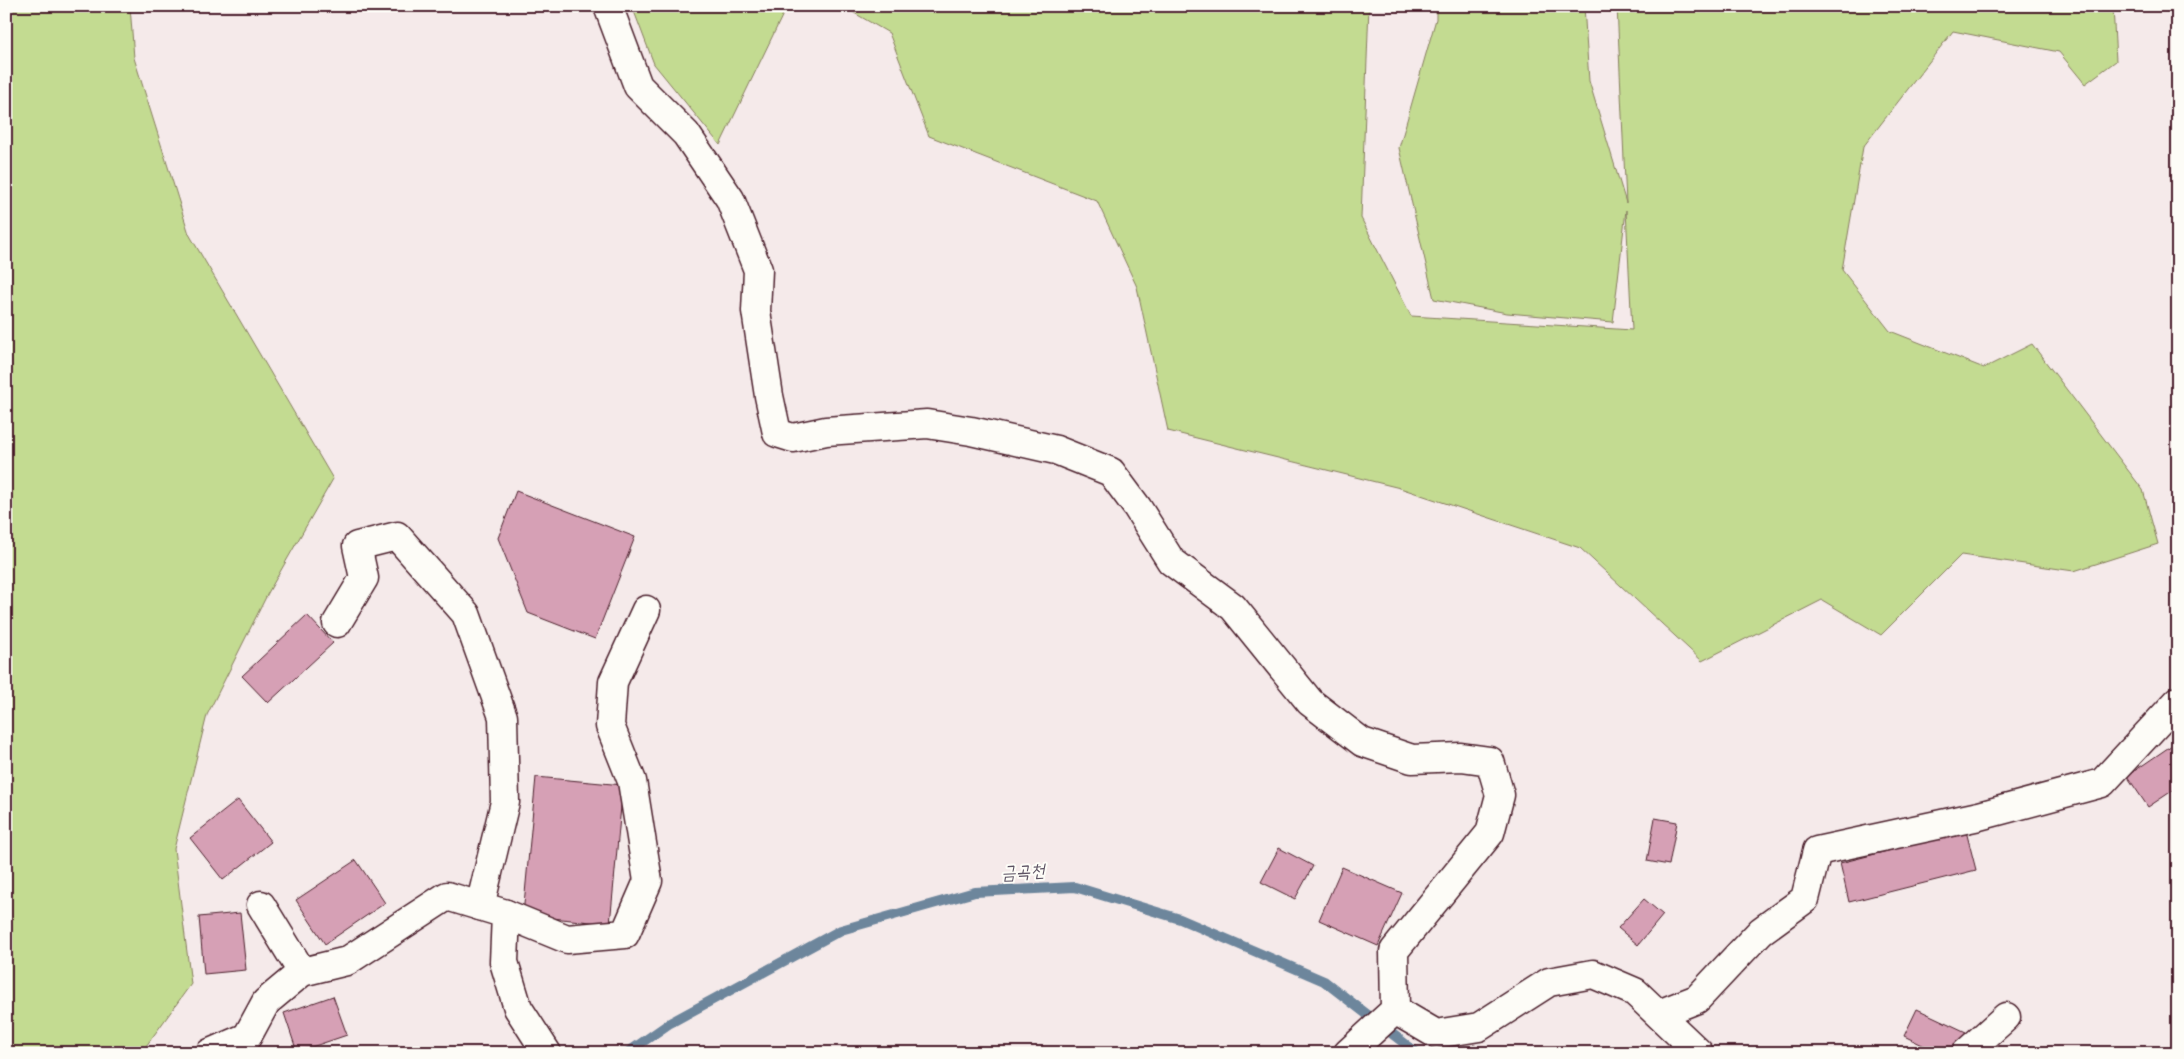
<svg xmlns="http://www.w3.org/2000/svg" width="2184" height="1059" viewBox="0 0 2184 1059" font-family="'Gochi Hand','Poor Story',sans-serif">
<rect width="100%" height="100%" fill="#f5eaea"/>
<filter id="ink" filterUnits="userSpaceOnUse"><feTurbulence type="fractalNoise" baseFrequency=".02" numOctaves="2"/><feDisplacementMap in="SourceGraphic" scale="10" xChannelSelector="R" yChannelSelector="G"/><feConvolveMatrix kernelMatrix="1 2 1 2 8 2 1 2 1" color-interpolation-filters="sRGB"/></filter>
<g filter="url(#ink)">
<!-- green -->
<g fill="#c3db91" stroke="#867d5e">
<path d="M6,6H130L134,58L189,234L333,479L268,593L207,715L174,849L191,984L141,1053L6,1052Z"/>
<path d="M632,6H787L720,145L654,64Z"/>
<path d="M842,6H1369L1361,218L1411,316L1632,330L1626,210L1613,322L1507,313L1434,299L1399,148L1436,19V6H1584L1589,81L1626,203L1617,6H2113L2116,61L2085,84L2059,52L1953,31L1863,147L1842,270L1890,331L1984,368L2032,344L2143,490L2158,544L2074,571L1961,555L1881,635L1822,600L1702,661L1580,548L1400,488L1168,431L1137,287L1097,201L929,136L889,33Z"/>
</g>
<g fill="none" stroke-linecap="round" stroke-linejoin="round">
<!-- stream -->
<path stroke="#6d869c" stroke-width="10" d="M627,1053L670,1023L841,930L975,892L1075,887L1180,919L1324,981L1417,1053"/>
</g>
<!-- building -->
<g fill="#d6a0b5" stroke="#4a1f2b">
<path d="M516,491L635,537L595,639L528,613L498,538Z"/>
<path d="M307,615L333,643L268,703L242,676Z"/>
<path d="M2178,741V787L2148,807L2127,776Z"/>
<path d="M536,777L623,785L610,924L523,915Z"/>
<path d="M238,800L271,842L223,880L190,838Z"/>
<path d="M1655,818L1677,822L1669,865L1647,861Z"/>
<path d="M1966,831L1976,870L1849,902L1840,863Z"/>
<path d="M1279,848L1313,866L1295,899L1261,882Z"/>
<path d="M356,860L385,903L325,944L296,900Z"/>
<path d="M1342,867L1402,893L1378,946L1319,920Z"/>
<path d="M1644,899L1663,915L1638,945L1618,928Z"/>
<path d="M240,913L246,970L204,974L199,917Z"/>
<path d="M333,996L347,1035L297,1052L284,1013Z"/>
<path d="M1917,1009L1966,1032L1956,1053H1939L1904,1036Z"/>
</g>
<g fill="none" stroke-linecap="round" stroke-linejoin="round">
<!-- minor casing -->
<g stroke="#4a1f2b" stroke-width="31">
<g id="minor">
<path d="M608,6L638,86L686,134L730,199L758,270L756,311L769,396L777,433L793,438L826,431L927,424L971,431L1056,450L1111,472L1137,507L1171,561L1233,607L1310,702L1362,742L1412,759L1461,757L1490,761L1500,795L1490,833L1394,951L1395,1010L1348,1053"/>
<path d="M337,623L364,578L357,546L397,536L466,614L503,717L505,802L480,906"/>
<path d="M261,905L302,972"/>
<path d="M506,914L567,939L625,934L648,881L632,781L610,726L613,682L646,610"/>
<path d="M1395,1010L1436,1034L1479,1027L1549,982L1593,974L1635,992L1699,1053"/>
<path d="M1659,1014L1697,999L1761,931L1805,899L1817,851L1979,816L2102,783L2178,701"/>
<path d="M210,1053L247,1037L266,1002L302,972L347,961L447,896L506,914L504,962L518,1008L547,1053"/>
<path d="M1966,1053L2006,1017"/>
</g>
</g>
<!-- minor -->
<use href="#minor" stroke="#fdfcf7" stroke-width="28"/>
</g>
</g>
<g text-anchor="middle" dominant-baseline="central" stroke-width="4" stroke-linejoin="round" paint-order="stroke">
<!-- water labels -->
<g font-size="18" font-style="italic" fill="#5c5263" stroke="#fdfcf7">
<text transform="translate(1023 874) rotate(-3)">금곡천</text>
</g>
</g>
<!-- margin -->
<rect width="2184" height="1059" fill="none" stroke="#fdfcf7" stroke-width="25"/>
<rect x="12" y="12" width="2159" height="1034" fill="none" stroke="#4a1f2b" stroke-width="2" filter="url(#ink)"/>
</svg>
